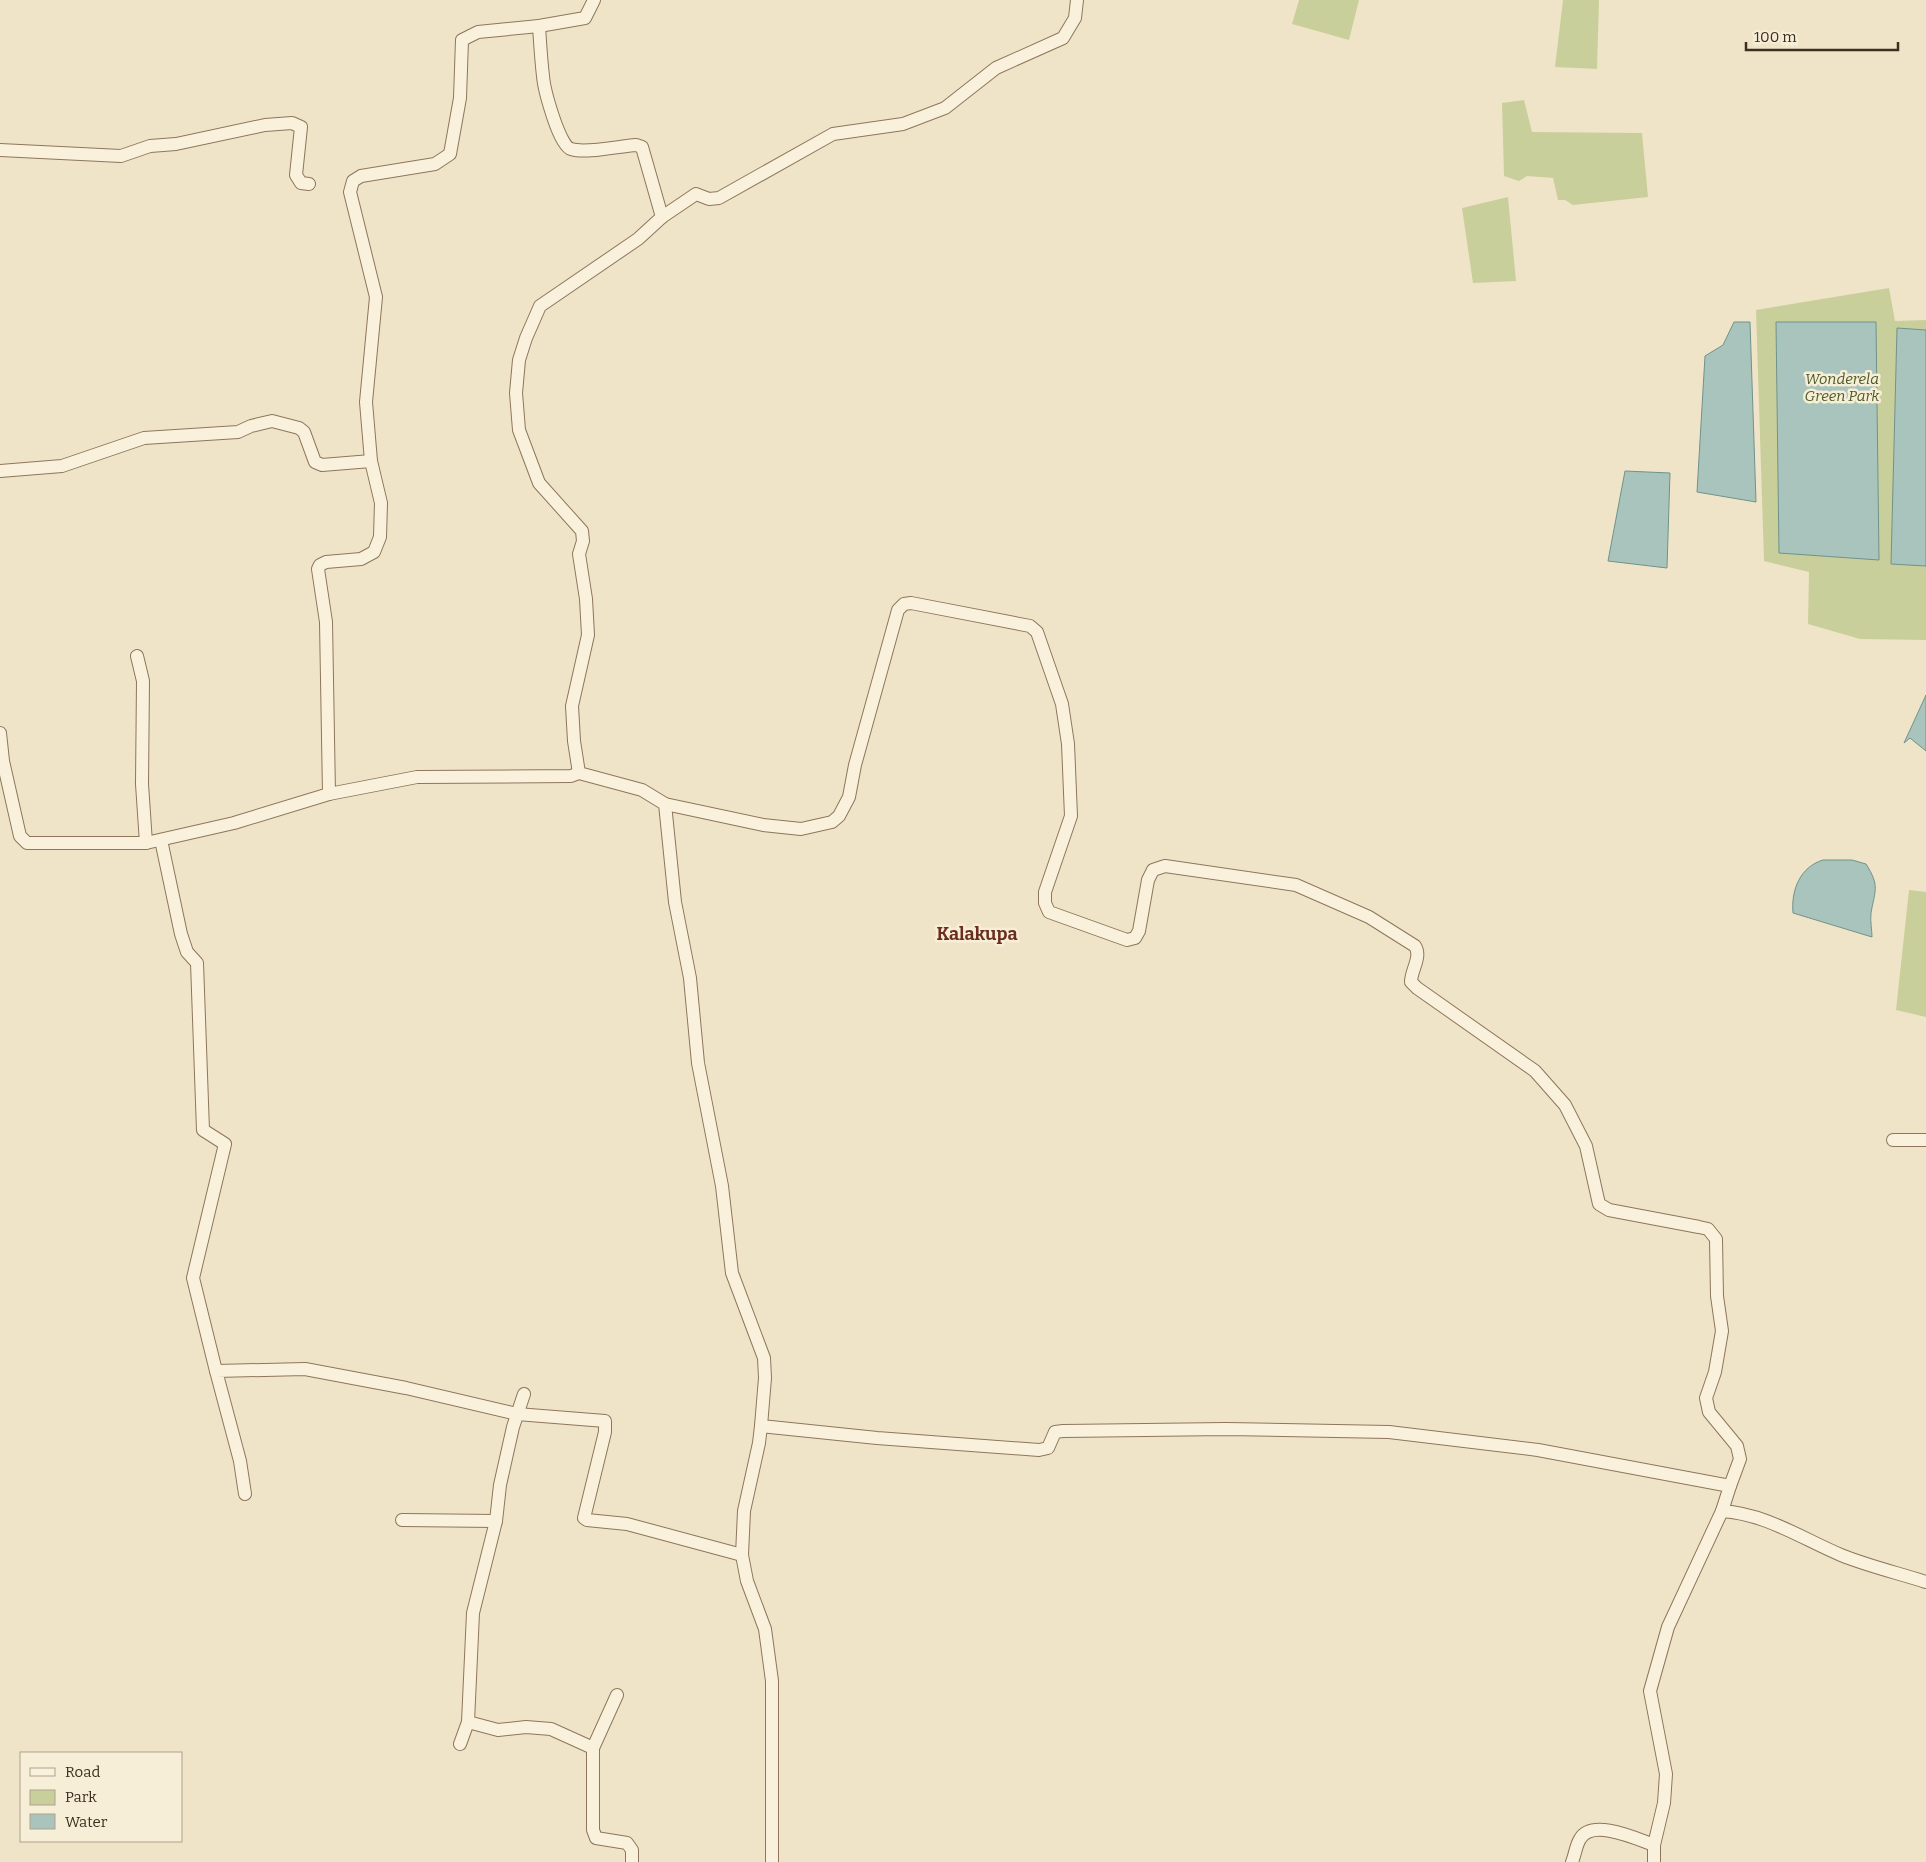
<svg xmlns="http://www.w3.org/2000/svg" width="1926" height="1862" viewBox="0 0 1926 1862" font-family="Bitter,serif">
<rect width="100%" height="100%" fill="#f0e4c8"/>
<!-- green -->
<g fill="#c9cf9b">
<path d="M1299,0H1359L1349,40L1292,24Z"/>
<path d="M1563,0H1599L1597,69L1555,67Z"/>
<path d="M1524,100L1532,132L1642,133L1648,197L1573,205L1565,200H1558L1553,178L1527,176L1519,181L1504,176L1502,103Z"/>
<path d="M1508,197L1516,281L1473,283L1462,208Z"/>
<path d="M1889,288L1895,321L1926,320V640L1860,639L1808,624L1809,572L1764,561L1756,310Z"/>
<path d="M1909,890L1926,892V1017L1896,1010Z"/>
</g>
<!-- water -->
<g fill="#a9c4bc" stroke="#6f938a">
<path d="M1734,322H1750L1756,502L1697,492L1705,356L1723,345Z"/>
<path d="M1776,322H1876L1879,560L1779,553Z"/>
<path d="M1897,328L1926,330V566L1891,564Z"/>
<path d="M1625,471L1670,473L1667,568L1608,561Z"/>
<path d="M1926,695V751L1910,738L1904,743Z"/>
<path d="M1823,860H1852L1866,864C1880,886 1875,890 1871,913C1870,921 1872,930 1872,937L1793,913C1791,890 1800,867 1823,860Z"/>
</g>
<g fill="none" stroke-linecap="round" stroke-linejoin="round">
<!-- street casing -->
<g stroke="#8d765c" stroke-width="14">
<g id="street">
<path d="M1077,0L1075,18L1063,38L996,68L945,108L903,124L833,134L719,198L709,199L696,194L662,217L638,239L540,306L526,338L519,360L516,393L519,430L539,483L582,531L583,541L579,554L586,599L588,635L572,706L574,741L579,773L642,790L665,804L675,902L690,978L698,1063L722,1186L732,1273L764,1358L765,1378L761,1426L877,1438L1039,1450L1048,1448L1055,1432L1063,1431L1226,1429L1389,1432L1538,1450L1730,1486L1722,1511C1766,1514 1801,1538 1841,1555C1868,1566 1898,1573 1926,1582"/>
<path d="M539,26C540,42 541,59 543,76C544,89 559,146 571,149C586,154 619,146 636,145L642,147L662,217"/>
<path d="M0,150L121,156L150,146L176,144L265,125L292,123L301,127L296,175L301,183L309,184"/>
<path d="M0,471L62,466L144,438L238,432L251,426L272,421L299,428L304,432L315,462L322,465L371,461"/>
<path d="M137,656L143,681L142,784L146,843"/>
<path d="M0,733L3,761L20,836L27,843H146L234,823L329,794"/>
<path d="M579,773L571,776L417,777L329,794L326,622L318,569L320,565L326,562L361,559L374,552L380,537L381,503L371,461L366,402L376,297L350,192L353,181L361,176L435,164L450,154L460,98L462,40L478,32L539,26L585,18L594,0"/>
<path d="M665,804L763,825L801,829L832,822L839,816L849,797L855,765L898,610L904,604L911,603L1030,626L1037,632L1062,704L1068,744L1071,816L1045,892V903L1049,912L1127,940L1135,938L1139,931L1148,880L1153,870L1165,866L1296,885L1369,917L1415,946C1422,957 1411,970 1411,982L1417,988L1535,1071L1565,1105L1586,1146L1599,1204L1609,1210L1699,1227L1708,1229L1716,1239L1717,1296L1722,1331L1715,1372L1706,1398L1709,1412L1737,1446L1740,1459L1730,1486"/>
<path d="M161,840L181,934L187,952L197,963L203,1130L225,1144L193,1278L216,1371"/>
<path d="M1893,1140H1926"/>
<path d="M761,1426L759,1443L744,1511L742,1555L747,1581L765,1629L772,1681V1862"/>
<path d="M245,1494L240,1461L216,1371L305,1369L406,1388L517,1414L605,1421V1432L584,1518L587,1520L627,1524L742,1555"/>
<path d="M402,1520L496,1521"/>
<path d="M617,1695L593,1748V1830L596,1838L627,1843L632,1850V1862"/>
<path d="M468,1722L473,1613L496,1521L500,1485L513,1427L524,1394"/>
<path d="M460,1744L468,1722L498,1730L526,1727L551,1729L593,1748"/>
<path d="M1572,1862C1575,1855 1576,1845 1580,1839C1592,1818 1637,1839 1654,1845"/>
<path d="M1654,1862V1845L1664,1803L1666,1774L1650,1691L1668,1627L1722,1511"/>
</g>
</g>
<!-- street -->
<use href="#street" stroke="#faf1dc" stroke-width="12"/>
</g>
<g text-anchor="middle" dominant-baseline="central" stroke-width="5" stroke-linejoin="round" paint-order="stroke">
<!-- park labels -->
<g font-size="15" font-style="italic" fill="#4d5a26" stroke="#f7eed8">
<text x="1842" y="379">Wonderela<tspan x="1842" dy="17">Green Park</tspan></text>
</g>
<!-- quarter labels -->
<g font-size="18" font-weight="bold" fill="#6b2e1e" stroke="#f7eed8">
<text x="977" y="934">Kalakupa</text>
</g>
</g>
<!-- legend -->
<rect x="20" y="1752" width="162" height="90" fill="#f7eed8" stroke="#ada18e"/>
<rect x="30" y="1768" width="25" height="8" fill="#faf1dc" stroke="#ada18e"/>
<text x="65" y="1777" font-size="15" fill="#3d2e20">Road</text>
<rect x="30" y="1790" width="25" height="15" fill="#c9cf9b" stroke="#ada18e"/>
<text x="65" y="1802" font-size="15" fill="#3d2e20">Park</text>
<rect x="30" y="1814" width="25" height="15" fill="#a9c4bc" stroke="#ada18e"/>
<text x="65" y="1827" font-size="15" fill="#3d2e20">Water</text>
<!-- scale -->
<path d="M1746 42v8h152v-8" fill="none" stroke="#3d2e20" stroke-width="2.5"/>
<text x="1754" y="42" font-size="15" fill="#3d2e20" stroke="#f7eed8" stroke-width="4" paint-order="stroke">100 m</text>
</svg>
